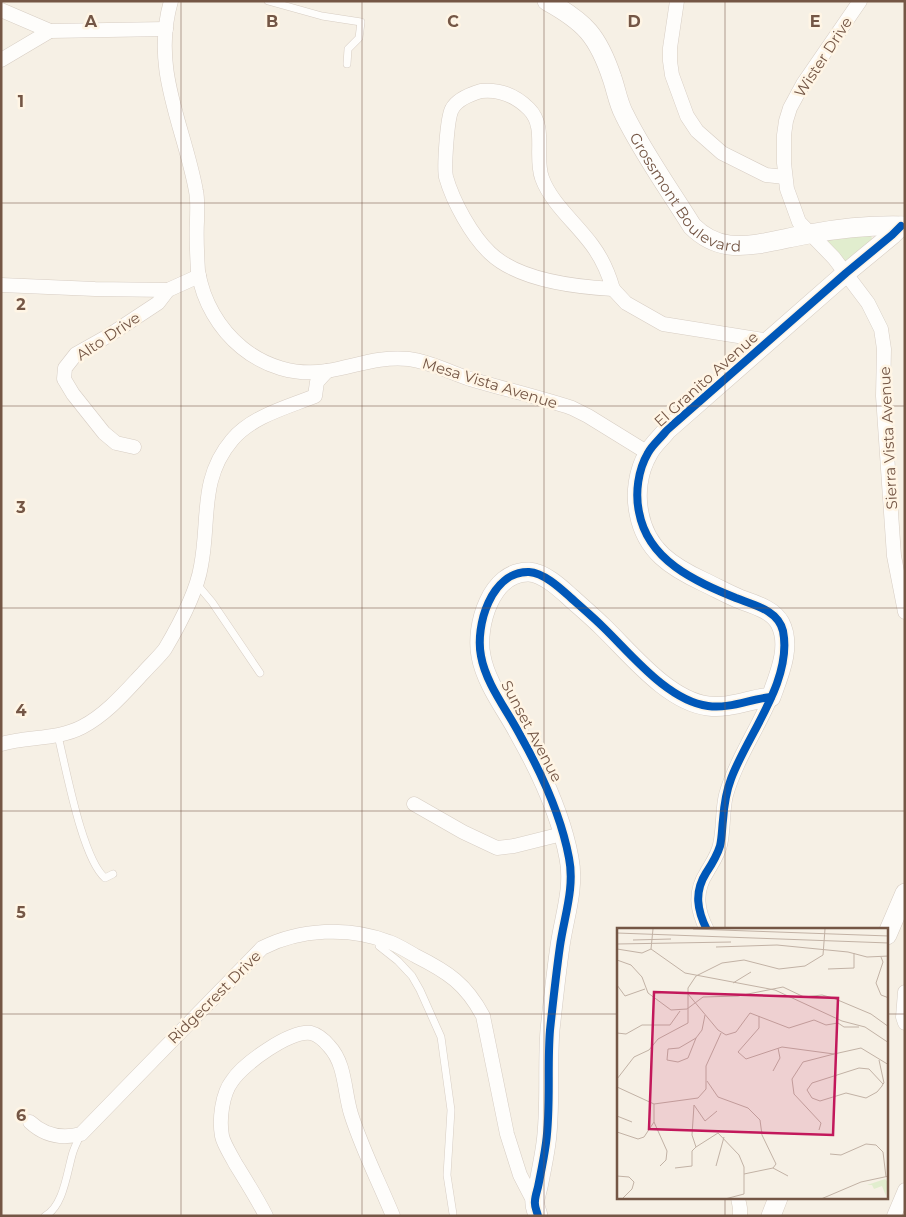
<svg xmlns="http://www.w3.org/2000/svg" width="906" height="1217" viewBox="0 0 906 1217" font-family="Montserrat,sans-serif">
<rect width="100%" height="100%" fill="#f6f0e5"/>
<!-- green -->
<path fill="#e1edce" d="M871,235L872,239L842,266L820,241Z"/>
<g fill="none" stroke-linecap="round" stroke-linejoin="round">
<!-- lane casing -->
<g stroke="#d7cdc3" stroke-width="8">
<g id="lane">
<path d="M268,1L322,16L361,22L359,38L348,49L347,64"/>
<path d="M196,583L212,602L260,673"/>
<path d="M58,736C66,768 82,858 105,878L113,874"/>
<path d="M379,939V946L398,961L412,976L420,990L441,1037L451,1110L447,1175L453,1214"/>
<path d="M45,1216C64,1206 67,1171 73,1152C75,1146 78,1140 81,1134"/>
</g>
</g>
<!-- street casing -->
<g stroke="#d7cdc3" stroke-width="15">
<g id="street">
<path d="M171,1C151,70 184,125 196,191C198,200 197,211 197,221C196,238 197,254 198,271C208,332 262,381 327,371C357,366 378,356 409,359C431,362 449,372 470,379C504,389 538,397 572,408L588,416L648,453"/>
<path d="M677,1L670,48V61L672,75L687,116L697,131L722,153L766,175L785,177"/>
<path d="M860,1L803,84L790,108L786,121L784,135V163L787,189L799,222L834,258L868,303L881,329L884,349L883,396L894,556L905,612"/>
<path d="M1,10L50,31L166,29"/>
<path d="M1,60L50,31"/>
<path d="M481,91C500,89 515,95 529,109C547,127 534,156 542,178C551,203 576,223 592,245C601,257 609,275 613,289C576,287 518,280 490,253C472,236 453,202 446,177C444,168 447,118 452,109C457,99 471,94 481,91Z"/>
<path d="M1,285L95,289L168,290"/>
<path d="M613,289L626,303L663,324L769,341"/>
<path d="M134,447L116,443L104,433L73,394L64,379L65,368L76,354L108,336L158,303L168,290L199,276"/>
<path d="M1,744C28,736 57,740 82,727C107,714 126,691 144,672C151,664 159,657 165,649C178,627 197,591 201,566C210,520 199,479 232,440C252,416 288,407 315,396L317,382L327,371"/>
<path d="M414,804L463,832L497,848L514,846L562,834"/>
<path d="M707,930C697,910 694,892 707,872C712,863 718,855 720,845C724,828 722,811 726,795C736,760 757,730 771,697"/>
<path d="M905,992L903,1017L905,1023"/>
<path d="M30,1122C45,1136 62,1139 81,1134L262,948C299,929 349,926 389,942C398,945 407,951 416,956C448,972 466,984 483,1016L507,1134L520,1175L534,1202"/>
<path d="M738,1198L740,1208V1216"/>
<path d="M266,1216C257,1198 246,1181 235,1163C231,1155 224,1145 222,1136C219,1120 222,1094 232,1081C243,1064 290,1030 311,1033C319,1035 324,1040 329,1046C346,1064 344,1092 351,1114C362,1149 379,1182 393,1216"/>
<path d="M894,1216L905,1190"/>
</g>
</g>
<!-- secondary casing -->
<g stroke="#d6ccc2" stroke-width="20">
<g id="secondary">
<path id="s1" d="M547,1C585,22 598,36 612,78C616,89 618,103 624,114C643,153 669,189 692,226C702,236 714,243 729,245C754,248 784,238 809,234C841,228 872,225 905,226"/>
<path d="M887,935L905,893"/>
<path d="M538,1216C537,1211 534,1206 535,1201C535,1197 537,1191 538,1187C541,1172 544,1158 546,1143C551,1106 547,1067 550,1030C553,1002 556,974 560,946C564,917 575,888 569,858C561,815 542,774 520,735C507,710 486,684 481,656C475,626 491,571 529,572C544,573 560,588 570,597C581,607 593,617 603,627C631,654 668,701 708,706C730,709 750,699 771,697C779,675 792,646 780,623C773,610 756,605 742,600C729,595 717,588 704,582C672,567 646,551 639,513C635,494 638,471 648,454C652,445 661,438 667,430L846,273L892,235L901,226"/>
<path d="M771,1216L778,1198"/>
</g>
</g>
<!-- lane -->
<use href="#lane" stroke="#fefdfb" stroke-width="7"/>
<!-- street -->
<use href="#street" stroke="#fefdfb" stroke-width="14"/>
<!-- secondary -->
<use href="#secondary" stroke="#fefdfb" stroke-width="19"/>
<!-- cycleway casing -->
<g stroke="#fff5e5" stroke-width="11">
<g id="cycleway">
<path d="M707,930C697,910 694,892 706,873C712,864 717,856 720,846C722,838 722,828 723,820C724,806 726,792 731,779C747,735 793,681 783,631C778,610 754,605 736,598C695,581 648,561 639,512C635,493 638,470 648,453C652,445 661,438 667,430L846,273L892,235L901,226"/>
<path d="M538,1216C537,1211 534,1206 535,1201C535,1197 537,1191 538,1187C541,1172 544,1158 546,1143C551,1106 547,1067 550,1030C553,1002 556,974 560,946C564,917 575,888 569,858C561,815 542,774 520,735C507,710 486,684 481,656C475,626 491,571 529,572C544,573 560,588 570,597C581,607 593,617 603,627C631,654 668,701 708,706C730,709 750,699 771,697"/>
</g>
</g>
<!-- cycleway -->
<use href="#cycleway" stroke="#0057b8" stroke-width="8"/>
</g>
<!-- grid -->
<path fill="none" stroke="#745645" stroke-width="1" stroke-opacity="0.55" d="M181,1V1216M362,1V1216M544,1V1216M725,1V930M1,203H905M1,406H905M1,608H905M1,811H905M1,1014H618M887,1014H905M725,1198V1216"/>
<g text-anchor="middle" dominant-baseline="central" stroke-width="5" stroke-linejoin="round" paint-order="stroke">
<!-- street labels -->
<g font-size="15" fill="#745645" stroke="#fff5e5">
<text transform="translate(823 57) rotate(-57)">Wister Drive</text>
<text stroke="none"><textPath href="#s1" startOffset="246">Grossmont Boulevard</textPath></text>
<text transform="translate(108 336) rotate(-34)">Alto Drive</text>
<text transform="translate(706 379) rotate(-42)">El Granito Avenue</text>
<text transform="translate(490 383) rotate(17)">Mesa Vista Avenue</text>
<text transform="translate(888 438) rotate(-93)">Sierra Vista Avenue</text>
<text transform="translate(532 731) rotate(62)">Sunset Avenue</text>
<text transform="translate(214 997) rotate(-45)">Ridgecrest Drive</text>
</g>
</g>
<!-- overview -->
<g transform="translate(617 928)">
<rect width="271" height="271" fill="#f6f0e5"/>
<path d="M268,251L271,254L269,268L265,258L257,261L255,257H250Z" fill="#e1edce"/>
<path fill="none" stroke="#c2b2a5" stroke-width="1" d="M36,1L34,21L68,45L158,62L225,93L248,99L272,115M76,1L272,8M0,5L272,15M16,12L54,11M0,16L114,14M99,19L160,17L231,24L250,29L272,28M0,21L25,25L34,21M264,29L266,34L259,55L264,67L272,70M0,32L14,37L25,49L31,65L54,82L70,81L86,69L121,68L166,59L187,69L205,67L216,70L254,86L272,99M211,41L237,40V25M116,55L134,44M0,57L8,68L28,61M71,66L101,102L109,107L119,104L133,85L172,100L197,92L209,97L221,95L227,99H242M142,88V100L121,124L129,131L165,119L217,126L244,120L272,137M0,105L9,106L25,97H53L63,83M79,110L71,130L61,134L50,132L51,121L62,120ZM79,110L85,102L88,87M262,132L267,155L266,156L265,158L260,164L249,170L229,165L203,173L195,170L190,162L195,155L242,140L252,141L266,156M156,143L163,130L161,120M0,151L17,129L32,122L41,111L71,95V60L79,48L105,35L127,32L162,41L188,38L206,27L208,1M90,153L101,169L131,180L143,192L145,207L159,236L156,240L127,246M0,159L37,176L81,170L89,161V138L104,105M77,177L75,207L79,219M77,177L88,193L100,183M0,188L15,194M37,194L50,223L49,232L43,238M202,202L204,195L177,166L175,151L186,134L217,126M0,204L21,211L27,209L37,194V176M79,219L101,205L122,227L127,239V266L108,271M213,226L224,227L249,216L259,217L266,224L269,249M99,238L107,209M58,240L75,238V223L79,219M156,240L171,248M0,248L12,249L17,254L15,261L5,271M204,271L244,254L272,248"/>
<path fill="#c2185b" fill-opacity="0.15" stroke="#c2185b" stroke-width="2.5" d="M37,64L221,70L216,207L32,201Z"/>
<rect width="271" height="271" fill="none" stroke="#745645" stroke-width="2.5"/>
</g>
<g font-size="16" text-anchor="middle" font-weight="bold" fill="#745645" stroke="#fff5e5" stroke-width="5" stroke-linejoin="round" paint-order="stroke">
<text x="91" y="27">A</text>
<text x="272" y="27">B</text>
<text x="453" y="27">C</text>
<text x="634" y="27">D</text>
<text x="815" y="27">E</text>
<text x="21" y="107">1</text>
<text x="21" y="310">2</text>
<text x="21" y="513">3</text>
<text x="21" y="716">4</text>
<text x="21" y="918">5</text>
<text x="21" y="1121">6</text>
</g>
<!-- border -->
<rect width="906" height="1217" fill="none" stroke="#745645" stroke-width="5"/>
</svg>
